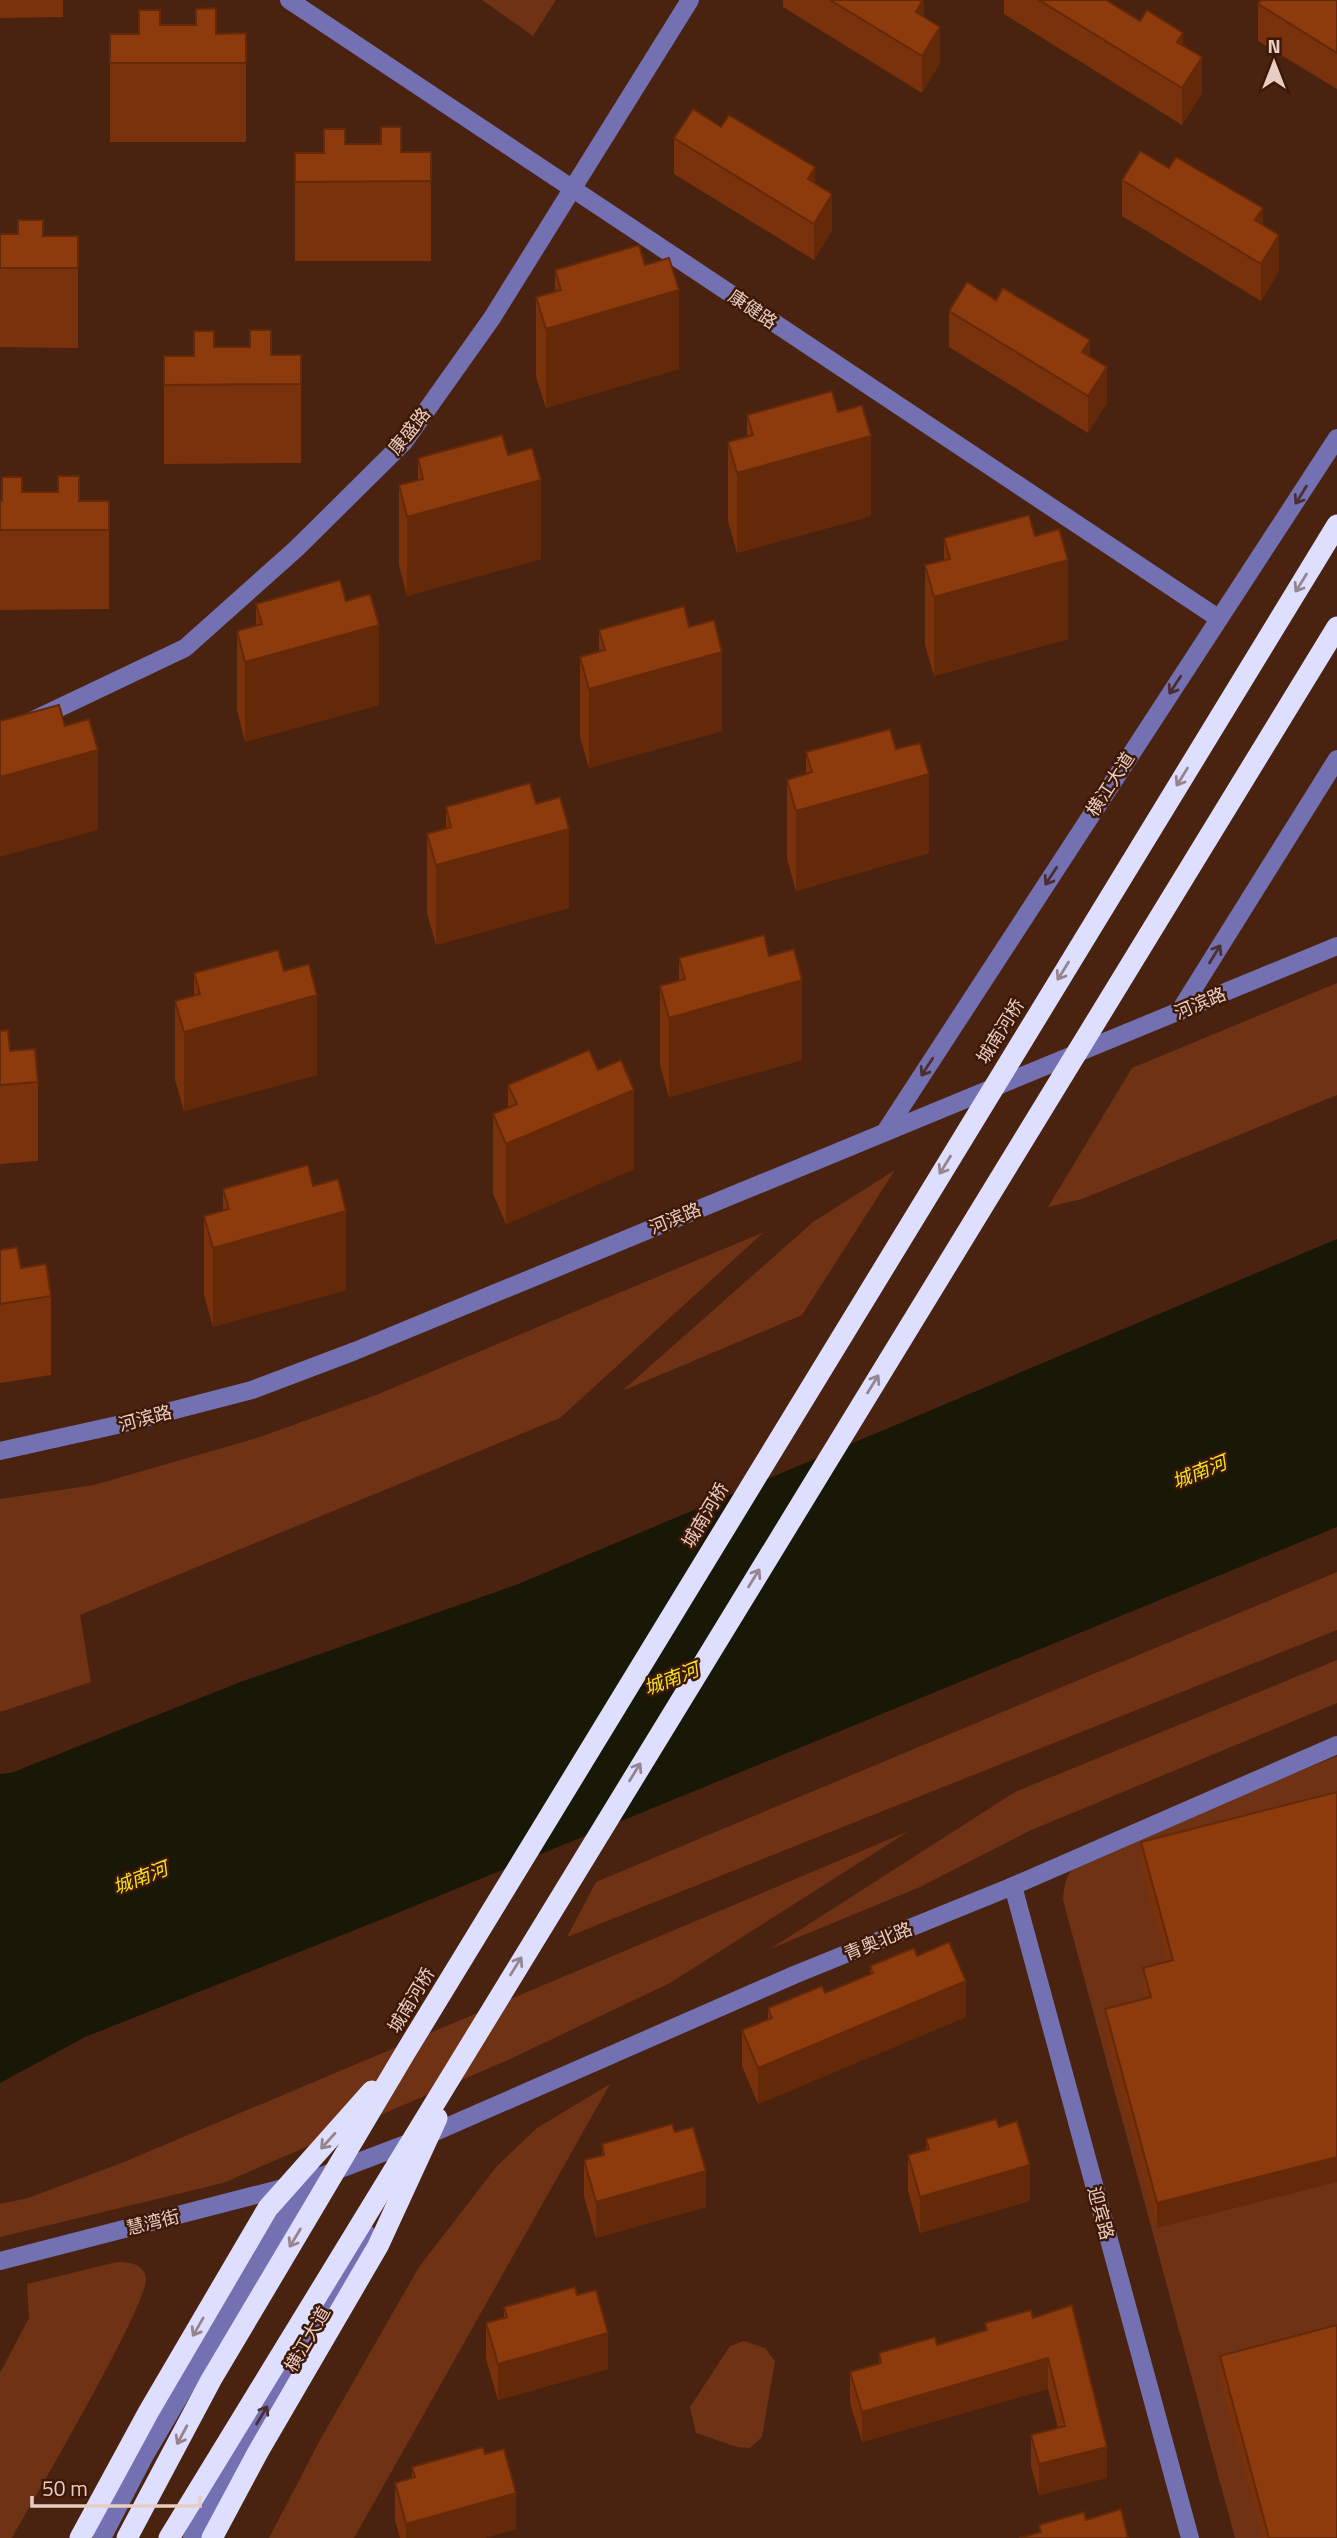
<svg xmlns="http://www.w3.org/2000/svg" width="1337" height="2538" viewBox="0 0 1337 2538" font-family="'Titillium Web','Noto Sans SC',sans-serif">
<rect width="100%" height="100%" fill="#492210"/>
<!-- green -->
<g fill="#6f3214">
<path d="M482,0H556L533,36Z"/>
<path d="M1337,983V1095L1082,1199L1048,1207L1132,1068Z"/>
<path d="M895,1170L802,1315L622,1391L813,1222Z"/>
<path d="M764,1232L560,1418L80,1615L91,1682L0,1712V1499L94,1485L260,1437L376,1395Z"/>
<path d="M1337,1572V1630L567,1937L596,1882Z"/>
<path d="M1337,1660V1703L1029,1831L920,1887L770,1949L1015,1792Z"/>
<path d="M1337,1756V2538H1235L1063,1900C1064,1881 1068,1871 1082,1859Z"/>
<path d="M909,1831L670,1983L508,2060L223,2183L0,2237V2204L28,2198L124,2162Z"/>
<path d="M610,2084L354,2538H269L320,2440L419,2267L497,2166L537,2128Z"/>
<path d="M117,2262C128,2262 144,2263 146,2278C149,2303 32,2502 12,2538H0V2373L29,2318L27,2284Z"/>
<path d="M744,2341L765,2348L775,2361L762,2437L750,2448L737,2447L696,2433L690,2407L730,2346Z"/>
</g>
<!-- water -->
<path fill="#191706" d="M1337,1239V1527L395,1914L85,2037L0,2083V1774L11,1773L243,1681L516,1585Z"/>
<g fill="none" stroke-linecap="round" stroke-linejoin="round">
<!-- minor -->
<g stroke="#7371b1" stroke-width="18">
<path d="M289,0L1218,618"/>
<path d="M0,731L21,726L185,648L297,548L404,442L492,318L690,0"/>
<path d="M1179,1012L1337,759"/>
<path d="M885,1132L1337,438"/>
<path d="M0,1451L117,1425L252,1390L355,1351L1337,946"/>
<path d="M1013,1886L1190,2538"/>
<path d="M0,2261L306,2182L419,2139L794,1975L1013,1886L1337,1745"/>
<path d="M102,2538L144,2457L306,2182"/>
<path d="M192,2538L366,2233"/>
</g>
<!-- highway-bridge -->
<g stroke="#dedfff" stroke-width="21">
<path d="M80,2538L149,2411L268,2208L372,2091"/>
<path d="M127,2538L211,2380L405,2053L1337,525"/>
<path d="M169,2538L1337,627"/>
<path d="M212,2538L258,2452L378,2246L437,2118"/>
</g>
</g>
<!-- wall -->
<g fill="#79320b">
<path d="M0,0H63V17L0,18Z"/>
<path d="M783,0H923L924,17L940,63L922,93L783,7Z"/>
<path d="M1004,0H1106L1183,45L1202,93L1182,125L1004,14Z"/>
<path d="M1337,0V89L1258,41V4Z"/>
<path d="M160,25L216,34L246,33V142H110V34H139Z"/>
<path d="M674,138L832,230L814,260L674,174Z"/>
<path d="M345,144L401,152H431V261H295V153H324Z"/>
<path d="M1122,180L1263,225L1279,271L1261,301L1122,216Z"/>
<path d="M0,234L43,236H78V348L0,347Z"/>
<path d="M645,265L679,369L546,408L536,377V297L555,292V270Z"/>
<path d="M949,311L1090,357L1107,403L1088,433L949,347Z"/>
<path d="M214,347L271,355H301V463L164,464V356H194Z"/>
<path d="M838,412L871,516L737,553L728,521V442L747,436V415Z"/>
<path d="M508,455L541,559L407,596L399,565V485L418,480V458Z"/>
<path d="M22,492L79,501H109V609L0,610V501Z"/>
<path d="M1035,536L1068,639L934,676L925,645V565L944,560V538Z"/>
<path d="M346,601L379,705L245,742L237,710V631L256,626V604Z"/>
<path d="M689,627L722,731L589,768L580,737V657L599,652V630Z"/>
<path d="M896,749L929,853L796,891L787,859V780L806,774V752Z"/>
<path d="M536,804L569,908L436,945L427,913V834L446,829V807Z"/>
<path d="M679,958L802,1060L669,1097L660,1065V986L679,981Z"/>
<path d="M194,973L317,1075L184,1111L175,1080V1001L194,995Z"/>
<path d="M0,1031L10,1051L38,1082V1161L0,1164Z"/>
<path d="M598,1070L634,1169L506,1224L493,1194V1114L508,1108V1085Z"/>
<path d="M313,1186L346,1290L213,1327L204,1295V1216L223,1211V1189Z"/>
<path d="M0,1250L51,1296V1375L0,1383Z"/>
<path d="M1337,1792V2182L1157,2228L1105,2034V2009L1145,1999L1143,1993V1968L1167,1962L1141,1867V1842Z"/>
<path d="M917,1956L966,2017L758,2104L742,2066V2030L768,2019V2008L825,1993L870,1974V1966Z"/>
<path d="M675,2132L706,2207L596,2238L584,2196V2160L602,2155V2144Z"/>
<path d="M926,2139L1030,2201L920,2233L908,2191V2155L926,2150Z"/>
<path d="M577,2295L608,2369L498,2400L486,2359V2323L504,2318V2307Z"/>
<path d="M1033,2318L1107,2478L1039,2495L1031,2466V2435L1058,2428L1048,2389L862,2442L850,2403V2372L879,2364V2353L937,2345L985,2330V2323Z"/>
<path d="M1220,2356L1337,2538H1263L1220,2381Z"/>
<path d="M485,2454L516,2529L484,2538H400L395,2519V2483L412,2478V2467Z"/>
</g>
<!-- shaded-wall -->
<g fill="#632909">
<path d="M924,0V36L916,12Z"/>
<path d="M940,27V63L922,93V56Z"/>
<path d="M1183,33V69L1177,42Z"/>
<path d="M1202,57V93L1182,125V88Z"/>
<path d="M815,167V203L808,179Z"/>
<path d="M832,194V230L814,260V224Z"/>
<path d="M1263,208V244L1255,220Z"/>
<path d="M1279,235V271L1261,301V264Z"/>
<path d="M679,290V369L546,408V329Z"/>
<path d="M1090,340V376L1082,352Z"/>
<path d="M1107,367V403L1088,433V396Z"/>
<path d="M871,436V516L737,553V473Z"/>
<path d="M541,480V559L407,596V517Z"/>
<path d="M1068,560V639L934,676V597Z"/>
<path d="M379,625V705L245,742V662Z"/>
<path d="M722,652V731L589,768V689Z"/>
<path d="M98,750V830L0,857V777Z"/>
<path d="M929,774V853L796,891V811Z"/>
<path d="M569,829V908L436,945V865Z"/>
<path d="M802,980V1060L669,1097V1018Z"/>
<path d="M317,995V1075L184,1111V1032Z"/>
<path d="M634,1090V1169L506,1224V1144Z"/>
<path d="M346,1211V1290L213,1327V1248Z"/>
<path d="M966,1981V2017L758,2104V2068Z"/>
<path d="M1337,2157V2182L1157,2228V2203Z"/>
<path d="M1030,2165V2201L920,2233V2197Z"/>
<path d="M706,2171V2207L596,2238V2202Z"/>
<path d="M608,2333V2369L498,2400V2364Z"/>
<path d="M1048,2358V2389L862,2442V2412Z"/>
<path d="M1107,2447V2478L1039,2495V2464Z"/>
<path d="M516,2493V2529L484,2538H406V2524Z"/>
</g>
<!-- building -->
<g fill="#8d3a0d" stroke="#632909" stroke-width="2">
<path d="M830,0H923L916,12L940,27L922,56Z"/>
<path d="M1039,0H1106L1140,21L1147,10L1183,33L1177,42L1202,57L1182,88Z"/>
<path d="M1261,0H1337V53L1258,4Z"/>
<path d="M216,8V34L246,33V63H110V34H139V10H160V25H196V9Z"/>
<path d="M693,109L721,127L729,115L815,167L808,179L832,194L814,224L674,138Z"/>
<path d="M381,127H401V152H431V181L295,182V153H324V129H345V144H381Z"/>
<path d="M1140,151L1169,168L1176,157L1263,208L1255,220L1279,235L1261,264L1122,180Z"/>
<path d="M18,220H43V236H78V268H0V234H18Z"/>
<path d="M639,245L645,265L669,258L679,290L546,329L536,297L561,290L555,270Z"/>
<path d="M967,282L996,300L1003,288L1090,340L1082,352L1107,367L1088,396L949,311Z"/>
<path d="M250,330H271V355H301V384L164,385V356H194V331H214V347H250Z"/>
<path d="M832,391L838,412L862,405L871,436L737,473L728,442L753,435L747,415Z"/>
<path d="M502,435L508,455L532,448L541,480L407,517L399,485L423,479L418,458Z"/>
<path d="M58,476H79V501H109V530H0V501H2V477H22V492H58Z"/>
<path d="M1029,515L1035,536L1059,529L1068,560L934,597L925,565L950,559L944,538Z"/>
<path d="M340,580L346,601L370,594L379,625L245,662L237,631L262,624L256,604Z"/>
<path d="M684,606L689,627L714,620L722,652L589,689L580,657L605,650L599,630Z"/>
<path d="M59,705L65,726L89,719L98,750L0,777V721Z"/>
<path d="M890,729L896,749L920,743L929,774L796,811L787,780L812,772L806,752Z"/>
<path d="M530,783L536,804L560,797L569,829L436,865L427,834L451,827L446,807Z"/>
<path d="M764,935L769,956L794,949L802,980L669,1018L660,986L685,979L679,958Z"/>
<path d="M278,950L284,971L309,964L317,995L184,1032L175,1001L200,994L194,973Z"/>
<path d="M8,1030L10,1051L35,1049L38,1082L0,1085V1031Z"/>
<path d="M589,1050L598,1070L621,1060L634,1090L506,1144L493,1114L517,1104L508,1085Z"/>
<path d="M308,1165L313,1186L338,1179L346,1211L213,1248L204,1216L229,1209L223,1189Z"/>
<path d="M17,1247L21,1268L46,1264L51,1296L0,1304V1250Z"/>
<path d="M1337,1792V2157L1157,2203L1105,2009L1151,1997L1143,1968L1173,1960L1141,1842Z"/>
<path d="M949,1942L966,1981L758,2068L742,2030L772,2018L768,2008L822,1986L825,1993L873,1973L870,1966L914,1948L917,1956Z"/>
<path d="M996,2119L999,2127L1017,2121L1030,2165L920,2197L908,2155L929,2149L926,2139Z"/>
<path d="M672,2124L675,2132L693,2127L706,2171L596,2202L584,2160L604,2155L602,2144Z"/>
<path d="M575,2287L577,2295L596,2290L608,2333L498,2364L486,2323L507,2317L504,2307Z"/>
<path d="M1072,2305L1107,2447L1039,2464L1031,2435L1065,2426L1048,2358L862,2412L850,2372L881,2363L879,2353L935,2337L937,2345L987,2330L985,2323L1031,2310L1033,2318Z"/>
<path d="M1337,2325V2538H1269L1220,2356Z"/>
<path d="M483,2447L485,2454L504,2449L516,2493L406,2524L395,2483L415,2477L412,2467Z"/>
<path d="M1121,2509L1128,2538H1019L1041,2532L1039,2525L1084,2512L1086,2520Z"/>
</g>
<!-- one-way arrows -->
<defs><path id="oneway-shaft" d="M-6 0H5M1.5-3L5.5 0L1.5 3" fill="none" stroke-width="1.6" stroke-linecap="round" stroke-linejoin="round" transform="scale(1.75)"/></defs>
<g stroke="#4b2e31">
<use href="#oneway-shaft" transform="translate(1301 495) rotate(122)"/>
<use href="#oneway-shaft" transform="translate(1175 685) rotate(123)"/>
<use href="#oneway-shaft" transform="translate(1051 876) rotate(123)"/>
<use href="#oneway-shaft" transform="translate(1215 954) rotate(-58)"/>
<use href="#oneway-shaft" transform="translate(927 1067) rotate(123)"/>
<use href="#oneway-shaft" transform="translate(262 2415) rotate(-59)"/>
</g>
<g stroke="#96858f">
<use href="#oneway-shaft" transform="translate(1301 583) rotate(122)"/>
<use href="#oneway-shaft" transform="translate(1182 777) rotate(122)"/>
<use href="#oneway-shaft" transform="translate(1063 971) rotate(122)"/>
<use href="#oneway-shaft" transform="translate(945 1165) rotate(122)"/>
<use href="#oneway-shaft" transform="translate(873 1384) rotate(-58)"/>
<use href="#oneway-shaft" transform="translate(754 1578) rotate(-58)"/>
<use href="#oneway-shaft" transform="translate(635 1772) rotate(-58)"/>
<use href="#oneway-shaft" transform="translate(516 1966) rotate(-58)"/>
<use href="#oneway-shaft" transform="translate(328 2141) rotate(132)"/>
<use href="#oneway-shaft" transform="translate(295 2238) rotate(121)"/>
<use href="#oneway-shaft" transform="translate(198 2327) rotate(120)"/>
<use href="#oneway-shaft" transform="translate(182 2435) rotate(118)"/>
</g>
<g text-anchor="middle" dominant-baseline="central" stroke-width="5" stroke-linejoin="round" paint-order="stroke">
<!-- street labels -->
<g font-size="18" fill="#e7cdc2" stroke="#3e1806">
<text transform="translate(753 309) rotate(34)">康健路</text>
<text transform="translate(409 431) rotate(-51)">康盛路</text>
<text transform="translate(1110 784) rotate(-57)">横江大道</text>
<text transform="translate(1200 1003) rotate(-23)">河滨路</text>
<text transform="translate(1000 1031) rotate(-58)">城南河桥</text>
<text transform="translate(675 1218) rotate(-22)">河滨路</text>
<text transform="translate(145 1418) rotate(-15)">河滨路</text>
<text transform="translate(705 1515) rotate(-59)">城南河桥</text>
<text transform="translate(878 1941) rotate(-22)">青奥北路</text>
<text transform="translate(411 2000) rotate(-59)">城南河桥</text>
<text transform="translate(1101 2213) rotate(75)">迎宾路</text>
<text transform="translate(153 2222) rotate(-14)">慧湾街</text>
<text transform="translate(307 2339) rotate(-60)">横江大道</text>
</g>
<!-- water labels -->
<g font-size="19" font-style="italic" fill="#f3e31e" stroke="#3e1806">
<text transform="translate(1199 1471) rotate(-22)">城南河</text>
<text transform="translate(671 1678) rotate(-21)">城南河</text>
<text transform="translate(140 1877) rotate(-21)">城南河</text>
</g>
</g>
<!-- north arrow -->
<g transform="translate(1274 63)" stroke="#3e1806" stroke-width="5" paint-order="stroke">
<path d="M0-5L12 26L0 18L-12 26Z" fill="#e7cdc2"/>
<text y="-10" font-size="19" font-weight="bold" text-anchor="middle" fill="#e7cdc2">N</text>
</g>
<!-- scale -->
<path d="M32 2496v10h168v-10" fill="none" stroke="#e7cdc2" stroke-width="3.5"/>
<text x="42" y="2496" font-size="21" fill="#e7cdc2" stroke="#3e1806" stroke-width="5" paint-order="stroke">50 m</text>
</svg>
